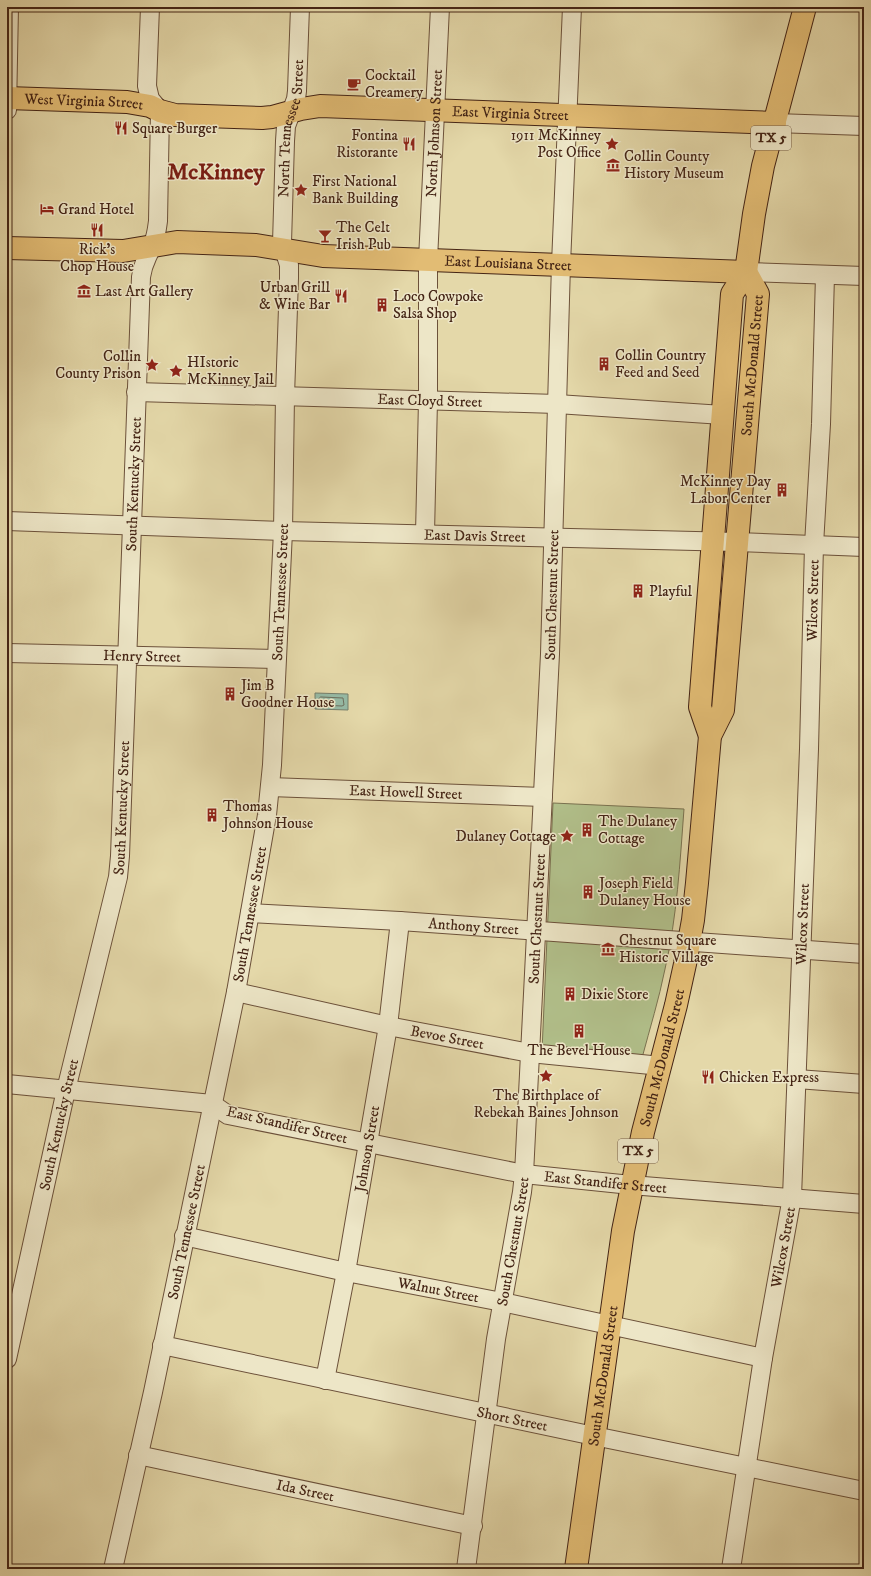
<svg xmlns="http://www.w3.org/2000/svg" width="871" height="1576" viewBox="0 0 871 1576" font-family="'IM FELL DW Pica',serif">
<rect width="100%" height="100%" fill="#e4d8a9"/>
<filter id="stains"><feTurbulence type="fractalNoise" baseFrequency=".005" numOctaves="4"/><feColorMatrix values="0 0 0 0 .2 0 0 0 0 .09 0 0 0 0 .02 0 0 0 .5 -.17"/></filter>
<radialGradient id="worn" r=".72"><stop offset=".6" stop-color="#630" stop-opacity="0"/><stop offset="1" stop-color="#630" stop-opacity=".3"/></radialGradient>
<!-- green -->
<path fill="#b1bf8a" stroke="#7a7250" d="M553,803L684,809C680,862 677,917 665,969C659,999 650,1028 642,1058L542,1051Z"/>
<!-- water -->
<path fill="#96baa5" stroke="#757e6b" d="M315,693L348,694V710L315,709Z"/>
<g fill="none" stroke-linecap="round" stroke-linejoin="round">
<!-- shore -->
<path stroke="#6d6f5d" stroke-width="1" d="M321,697L343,698L344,705L342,706L320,705L319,699Z"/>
<!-- minor casing -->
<g stroke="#6c513a" stroke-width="20">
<g id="minor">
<path d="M7,110L9,7"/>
<path d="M775,123L864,126"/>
<path d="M746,272L864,276"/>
<path id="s1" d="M136,392L557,404L723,415"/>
<path id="s2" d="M7,521L283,531L737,542L864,547"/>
<path id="s3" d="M425,534L428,400V260L440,7"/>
<path id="s4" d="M7,653L276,659"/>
<path id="s5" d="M270,787L543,797"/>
<path id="s6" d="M250,913L400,921L864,954"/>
<path id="s7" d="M236,992L388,1026L530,1053L661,1066"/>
<path d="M797,1079L864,1084"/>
<path id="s8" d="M7,1084L212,1104L228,1115L524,1174L631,1185L864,1204"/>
<path id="s9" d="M184,1236L346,1272L502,1302L763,1358"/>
<path id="s10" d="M162,1345L594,1436L864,1491"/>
<path id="s11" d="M7,1359L66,1090L118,877L120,856L141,277C143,262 147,259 152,246C156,238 157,229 158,221L160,111L150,99L147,86L150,7"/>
<path id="s12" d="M325,1380L346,1272L388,1026L400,921"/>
<path id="s13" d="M138,1455L473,1526"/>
<path id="s14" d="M113,1569L153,1392L236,992L267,815L272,765L283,531L285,396L289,278V265L282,243L285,141L286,126L296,99L297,91L300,7"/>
<path id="s15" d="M466,1569L496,1339L522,1192L524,1174L550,654L561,264L572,7"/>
<path id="s16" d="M731,1569L763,1358L792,1197L809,749L814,545L821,424L825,275"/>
</g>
</g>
<!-- major casing -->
<g stroke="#442415" stroke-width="24">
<g id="major">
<path id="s17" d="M7,98L127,102L150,106L160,111L175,115L262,118L272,117L301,109L320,106L775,123"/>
<path id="s18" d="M7,248L123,251L177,242L256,245L323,256L746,272"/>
<path d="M710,736L700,707L732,294L746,272L754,214L763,166L805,7"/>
<path id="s19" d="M576,1569L623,1231L643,1132L676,1005L685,964L693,920L697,883L710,736L723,710L758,294L746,272"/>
</g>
</g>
<!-- minor -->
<use href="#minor" stroke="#ede6c7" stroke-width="18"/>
<!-- major -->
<use href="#major" stroke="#e2bc74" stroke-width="22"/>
</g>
<!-- icons -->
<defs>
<g id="cafe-bare" transform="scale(1.08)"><path d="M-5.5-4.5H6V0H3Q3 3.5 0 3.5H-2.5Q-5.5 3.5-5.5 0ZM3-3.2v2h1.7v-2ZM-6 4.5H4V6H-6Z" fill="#8f2418" stroke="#ede6c7" stroke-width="2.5" paint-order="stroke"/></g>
<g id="restaurant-bare" transform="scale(1.08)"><path d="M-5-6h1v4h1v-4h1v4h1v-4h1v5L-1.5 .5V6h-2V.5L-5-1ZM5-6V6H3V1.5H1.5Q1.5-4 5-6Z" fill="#8f2418" stroke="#ede6c7" stroke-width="2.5" paint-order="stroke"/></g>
<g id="sight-bare" transform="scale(1.08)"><path d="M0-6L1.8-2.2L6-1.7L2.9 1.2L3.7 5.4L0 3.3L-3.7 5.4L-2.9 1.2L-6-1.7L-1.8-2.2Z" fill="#8f2418" stroke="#ede6c7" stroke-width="2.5" paint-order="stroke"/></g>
<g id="museum-bare" transform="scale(1.08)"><path d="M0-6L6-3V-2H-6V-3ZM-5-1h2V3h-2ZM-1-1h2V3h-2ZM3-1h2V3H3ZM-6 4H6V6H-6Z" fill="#8f2418" stroke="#ede6c7" stroke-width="2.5" paint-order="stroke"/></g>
<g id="hotel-bare" transform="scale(1.08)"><path d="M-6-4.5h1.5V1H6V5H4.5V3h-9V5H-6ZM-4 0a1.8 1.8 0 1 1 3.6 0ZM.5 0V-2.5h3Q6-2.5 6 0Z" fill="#8f2418" stroke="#ede6c7" stroke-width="2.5" paint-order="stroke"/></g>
<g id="bar-bare" transform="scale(1.08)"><path d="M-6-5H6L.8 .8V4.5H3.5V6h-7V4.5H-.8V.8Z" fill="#8f2418" stroke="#ede6c7" stroke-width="2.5" paint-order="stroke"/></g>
<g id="building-bare" transform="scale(1.08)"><path d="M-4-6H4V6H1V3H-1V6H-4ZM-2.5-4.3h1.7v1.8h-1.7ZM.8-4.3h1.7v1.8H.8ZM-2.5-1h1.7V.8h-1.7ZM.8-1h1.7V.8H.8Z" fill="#8f2418" stroke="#ede6c7" stroke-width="2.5" paint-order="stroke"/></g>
</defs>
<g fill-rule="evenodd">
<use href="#cafe-bare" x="354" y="84"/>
<use href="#restaurant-bare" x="121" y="128"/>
<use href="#restaurant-bare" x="409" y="144"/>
<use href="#sight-bare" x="612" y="144"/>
<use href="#museum-bare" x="613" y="165"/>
<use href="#sight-bare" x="301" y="190"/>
<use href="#hotel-bare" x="47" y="209"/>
<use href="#restaurant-bare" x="97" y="230"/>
<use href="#bar-bare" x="325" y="236"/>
<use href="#museum-bare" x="84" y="291"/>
<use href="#restaurant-bare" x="341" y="296"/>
<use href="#building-bare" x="382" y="305"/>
<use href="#building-bare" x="604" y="364"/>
<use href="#sight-bare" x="152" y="365"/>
<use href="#sight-bare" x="176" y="371"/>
<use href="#building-bare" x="782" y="490"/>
<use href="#building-bare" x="638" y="591"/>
<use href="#building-bare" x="230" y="694"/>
<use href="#building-bare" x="212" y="815"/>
<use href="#building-bare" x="587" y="830"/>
<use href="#sight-bare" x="567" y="836"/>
<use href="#building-bare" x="588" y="892"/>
<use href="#museum-bare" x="608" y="949"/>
<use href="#building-bare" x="570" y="994"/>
<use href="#building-bare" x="579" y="1031"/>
<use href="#sight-bare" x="546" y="1076"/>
<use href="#restaurant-bare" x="708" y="1077"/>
</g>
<g text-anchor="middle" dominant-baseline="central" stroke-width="3" stroke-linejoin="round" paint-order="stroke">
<!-- shield labels -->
<g fill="#ede6c7" stroke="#775e4a" stroke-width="1">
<rect x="751" y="126" width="40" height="24" rx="3"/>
<rect x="618" y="1139" width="40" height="24" rx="3"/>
</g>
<g font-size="14" font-weight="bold" fill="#442415">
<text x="771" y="138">TX 5</text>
<text x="638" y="1151">TX 5</text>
</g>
<!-- poi labels -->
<g font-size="15" fill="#442415" stroke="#ede6c7" text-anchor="start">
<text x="365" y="75">Cocktail<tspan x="365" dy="17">Creamery</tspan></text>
<text x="132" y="128">Square Burger</text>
<text x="398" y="135" text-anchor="end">Fontina<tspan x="398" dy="17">Ristorante</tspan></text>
<text x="601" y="135" text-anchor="end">1911 McKinney<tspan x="601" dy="17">Post Office</tspan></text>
<text x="624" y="156">Collin County<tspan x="624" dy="17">History Museum</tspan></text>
<text x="312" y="181">First National<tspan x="312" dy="17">Bank Building</tspan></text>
<text x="58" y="209">Grand Hotel</text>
<text x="336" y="227">The Celt<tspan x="336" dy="17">Irish Pub</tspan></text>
<text x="97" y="249" text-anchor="middle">Rick's<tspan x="97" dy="17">Chop House</tspan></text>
<text x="330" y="287" text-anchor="end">Urban Grill<tspan x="330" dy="17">&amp; Wine Bar</tspan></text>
<text x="95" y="291">Last Art Gallery</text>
<text x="393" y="296">Loco Cowpoke<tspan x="393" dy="17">Salsa Shop</tspan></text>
<text x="615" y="355">Collin Country<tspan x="615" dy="17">Feed and Seed</tspan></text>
<text x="141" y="356" text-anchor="end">Collin<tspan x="141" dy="17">County Prison</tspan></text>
<text x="187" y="362">HIstoric<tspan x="187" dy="17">McKinney Jail</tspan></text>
<text x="771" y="481" text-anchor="end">McKinney Day<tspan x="771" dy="17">Labor Center</tspan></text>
<text x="649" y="591">Playful</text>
<text x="241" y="685">Jim B<tspan x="241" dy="17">Goodner House</tspan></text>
<text x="223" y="806">Thomas<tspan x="223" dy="17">Johnson House</tspan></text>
<text x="598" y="821">The Dulaney<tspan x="598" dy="17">Cottage</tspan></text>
<text x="556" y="836" text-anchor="end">Dulaney Cottage</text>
<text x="599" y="883">Joseph Field<tspan x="599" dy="17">Dulaney House</tspan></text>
<text x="619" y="940">Chestnut Square<tspan x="619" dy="17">Historic Village</tspan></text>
<text x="581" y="994">Dixie Store</text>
<text x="579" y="1050" text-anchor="middle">The Bevel House</text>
<text x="719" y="1077">Chicken Express</text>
<text x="546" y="1095" text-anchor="middle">The Birthplace of<tspan x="546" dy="17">Rebekah Baines Johnson</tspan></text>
</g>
<!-- street labels -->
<g font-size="15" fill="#442415" stroke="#ede6c7">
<text stroke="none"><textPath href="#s17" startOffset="77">West Virginia Street</textPath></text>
<text stroke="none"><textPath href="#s17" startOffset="507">East Virginia Street</textPath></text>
<text stroke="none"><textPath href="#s14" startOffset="1459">North Tennessee Street</textPath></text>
<text stroke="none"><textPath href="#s3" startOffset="401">North Johnson Street</textPath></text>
<text stroke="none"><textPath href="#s18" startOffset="503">East Louisiana Street</textPath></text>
<text stroke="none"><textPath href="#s19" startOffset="1220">South McDonald Street</textPath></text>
<text stroke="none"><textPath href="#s1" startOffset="294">East Cloyd Street</textPath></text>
<text stroke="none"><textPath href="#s11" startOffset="888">South Kentucky Street</textPath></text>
<text stroke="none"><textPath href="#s2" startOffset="468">East Davis Street</textPath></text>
<text stroke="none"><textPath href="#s14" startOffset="993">South Tennessee Street</textPath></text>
<text stroke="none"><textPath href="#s15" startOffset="979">South Chestnut Street</textPath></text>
<text stroke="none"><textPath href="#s16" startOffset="974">Wilcox Street</textPath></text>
<text stroke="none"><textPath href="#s4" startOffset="135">Henry Street</textPath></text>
<text stroke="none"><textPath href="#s5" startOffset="136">East Howell Street</textPath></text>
<text stroke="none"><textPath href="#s11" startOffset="564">South Kentucky Street</textPath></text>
<text stroke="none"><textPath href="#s14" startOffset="669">South Tennessee Street</textPath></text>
<text stroke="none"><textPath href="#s15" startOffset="655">South Chestnut Street</textPath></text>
<text stroke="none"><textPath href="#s16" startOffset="650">Wilcox Street</textPath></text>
<text stroke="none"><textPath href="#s6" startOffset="224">Anthony Street</textPath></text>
<text stroke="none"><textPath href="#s7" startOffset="216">Bevoe Street</textPath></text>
<text stroke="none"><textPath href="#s19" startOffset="519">South McDonald Street</textPath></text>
<text stroke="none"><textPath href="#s11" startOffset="240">South Kentucky Street</textPath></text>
<text transform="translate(287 1125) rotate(13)">East Standifer Street</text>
<text stroke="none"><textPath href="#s12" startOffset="235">Johnson Street</textPath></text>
<text stroke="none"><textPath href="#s8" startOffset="609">East Standifer Street</textPath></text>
<text stroke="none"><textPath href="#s14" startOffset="345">South Tennessee Street</textPath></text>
<text stroke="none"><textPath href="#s15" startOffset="331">South Chestnut Street</textPath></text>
<text stroke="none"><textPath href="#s16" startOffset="326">Wilcox Street</textPath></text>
<text stroke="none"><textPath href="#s9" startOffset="260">Walnut Street</textPath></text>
<text stroke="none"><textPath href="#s19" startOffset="195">South McDonald Street</textPath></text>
<text stroke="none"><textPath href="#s10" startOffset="358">Short Street</textPath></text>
<text stroke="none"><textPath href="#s13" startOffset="171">Ida Street</textPath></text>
</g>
<!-- town labels -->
<g font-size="23" font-weight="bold" fill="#7a1f14" stroke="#ede6c7">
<text x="216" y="172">McKinney</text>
</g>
</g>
<!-- margin -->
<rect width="871" height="1576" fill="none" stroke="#e4d8a9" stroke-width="24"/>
<rect x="8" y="8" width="855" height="1560" fill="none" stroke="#442415" stroke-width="2"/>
<rect x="12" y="12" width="847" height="1552" fill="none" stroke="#442415"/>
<rect width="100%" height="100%" filter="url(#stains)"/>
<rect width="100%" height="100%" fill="url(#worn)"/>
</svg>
